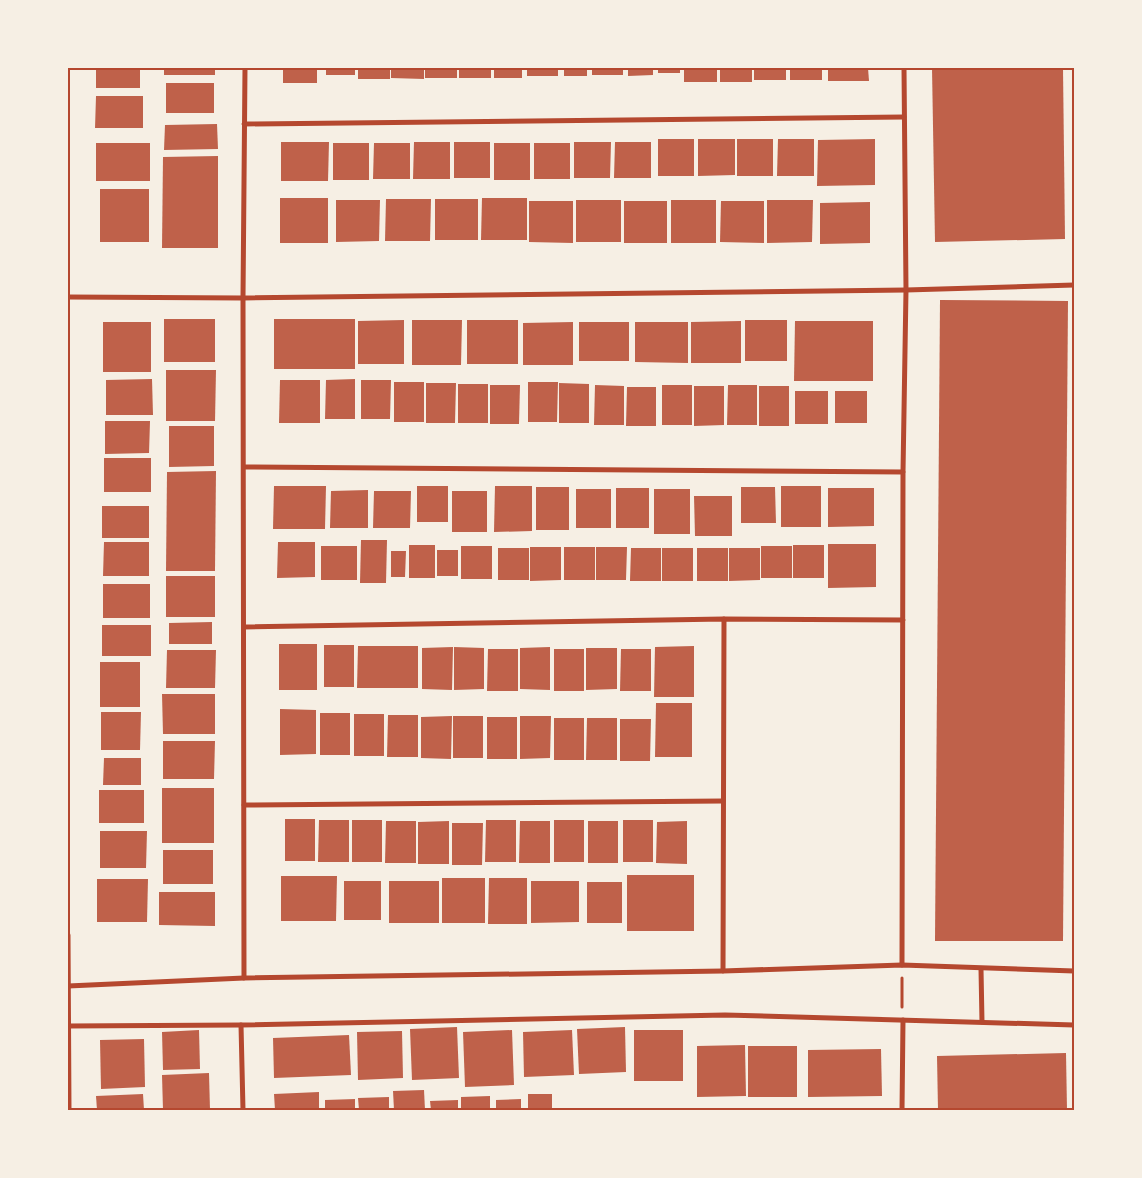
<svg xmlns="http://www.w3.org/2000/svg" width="1142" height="1178" viewBox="0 0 1142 1178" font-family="Signika,sans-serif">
<rect width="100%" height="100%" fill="#f6efe4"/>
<!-- building -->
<g fill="#bf614a">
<rect x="96" y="68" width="44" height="20"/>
<rect x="164" y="68" width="51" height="7"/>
<rect x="283" y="68" width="34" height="15"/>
<rect x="326" y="68" width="29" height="7"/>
<rect x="358" y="68" width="32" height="11"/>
<path d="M391,68H424V79L391,78Z"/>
<rect x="425" y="68" width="32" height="10"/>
<rect x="459" y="68" width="32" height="10"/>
<rect x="494" y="68" width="28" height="10"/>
<rect x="527" y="68" width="31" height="8"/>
<rect x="564" y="68" width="23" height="8"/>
<rect x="592" y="68" width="31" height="7"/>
<path d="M628,68H653V75L628,76Z"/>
<rect x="658" y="68" width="22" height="5"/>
<rect x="684" y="68" width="33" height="14"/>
<rect x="720" y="68" width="32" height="14"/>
<rect x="754" y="68" width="32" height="12"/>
<rect x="790" y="68" width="32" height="12"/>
<path d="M828,68H868L869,81H828Z"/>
<path d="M932,68H1063L1065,239L935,242Z"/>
<rect x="166" y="83" width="48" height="30"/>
<path d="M96,96H143V128H95Z"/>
<path d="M217,124L218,149L164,150L165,125Z"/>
<rect x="658" y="139" width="36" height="37"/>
<path d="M698,139H735V175L698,176Z"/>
<rect x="737" y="139" width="36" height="37"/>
<path d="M778,139H814V176H777Z"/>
<path d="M875,139V185L817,186L818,140Z"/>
<path d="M281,142H329L328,181H281Z"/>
<path d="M414,142H450V179H413Z"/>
<rect x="454" y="142" width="36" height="36"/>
<path d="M574,142H611L610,178H574Z"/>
<path d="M615,142H651V178H614Z"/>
<rect x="96" y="143" width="54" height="38"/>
<rect x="333" y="143" width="36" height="37"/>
<path d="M374,143H410V179H373Z"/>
<rect x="494" y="143" width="36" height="37"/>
<rect x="534" y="143" width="36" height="36"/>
<path d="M218,156V248H162L163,157Z"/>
<rect x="100" y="189" width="49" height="53"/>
<rect x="280" y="198" width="48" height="45"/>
<path d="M482,198H527V240H481Z"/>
<path d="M386,199H431L430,241H385Z"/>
<rect x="435" y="199" width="43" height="41"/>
<path d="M336,200H380L379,241L336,242Z"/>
<rect x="576" y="200" width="45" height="42"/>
<rect x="671" y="200" width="45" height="43"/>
<path d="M767,200H813L812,242L767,243Z"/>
<path d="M529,201H573V243L529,242Z"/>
<rect x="624" y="201" width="43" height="42"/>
<path d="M721,201H764V243L720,242Z"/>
<path d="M870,202V243L820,244V203Z"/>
<path d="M940,300L1068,301L1063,941H935Z"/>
<rect x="164" y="319" width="51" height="43"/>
<rect x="274" y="319" width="81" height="50"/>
<path d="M404,320V364H358V321Z"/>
<path d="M412,320H462L461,365H412Z"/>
<rect x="467" y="320" width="51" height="44"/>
<rect x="745" y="320" width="42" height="41"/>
<path d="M741,321V363H691V322Z"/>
<path d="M795,321H873V381H794Z"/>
<rect x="103" y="322" width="48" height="50"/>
<path d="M573,322V365H523V323Z"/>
<rect x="579" y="322" width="50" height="39"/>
<path d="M635,322H688V363L635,362Z"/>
<path d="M166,370H216L215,421H166Z"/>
<path d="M152,379L153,415H106V380Z"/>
<path d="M355,379V419H325L326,380Z"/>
<path d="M280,380H320V423H279Z"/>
<path d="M361,380H391L390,419H361Z"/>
<rect x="394" y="382" width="30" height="40"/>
<path d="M528,382H558L557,422H528Z"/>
<path d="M426,383H456L455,423H426Z"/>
<path d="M559,383L589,384V423H559Z"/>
<rect x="458" y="384" width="30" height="39"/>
<path d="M490,385H520L519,424H490Z"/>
<path d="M595,385L624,386V425H594Z"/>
<rect x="662" y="385" width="30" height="40"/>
<path d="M728,385H757V425H727Z"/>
<path d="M694,386H724V425L694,426Z"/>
<rect x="759" y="386" width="30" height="40"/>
<path d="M627,387H656V426H626Z"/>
<rect x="795" y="391" width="33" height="33"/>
<rect x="835" y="391" width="32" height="32"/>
<path d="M105,421H150L149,453L105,454Z"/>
<path d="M169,426H214V466L169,467Z"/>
<rect x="104" y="458" width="47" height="34"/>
<path d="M216,471L215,571H166L167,472Z"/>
<path d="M274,486H326L325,529H273Z"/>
<rect x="417" y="486" width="31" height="36"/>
<path d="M495,486H532V531L494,532Z"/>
<rect x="781" y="486" width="40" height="41"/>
<rect x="536" y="487" width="33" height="43"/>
<path d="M741,487H775L776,523H741Z"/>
<rect x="616" y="488" width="33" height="40"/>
<path d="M828,488H874V526L828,527Z"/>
<rect x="576" y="489" width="35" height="39"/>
<rect x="654" y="489" width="36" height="45"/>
<path d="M368,490V528H330L331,491Z"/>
<path d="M374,491H411L410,528H373Z"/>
<rect x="452" y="491" width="35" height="41"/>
<path d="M694,496H732V536H695Z"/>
<rect x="102" y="506" width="47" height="32"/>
<path d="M361,540H387L386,583H360Z"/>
<path d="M104,542H149V576H103Z"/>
<path d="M278,542H315V577L277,578Z"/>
<path d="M828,544H876V587L828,588Z"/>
<rect x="409" y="545" width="26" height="33"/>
<rect x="793" y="545" width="31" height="33"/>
<rect x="321" y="546" width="36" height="34"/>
<rect x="461" y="546" width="31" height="33"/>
<rect x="761" y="546" width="31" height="32"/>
<path d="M530,547H561V580L530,581Z"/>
<rect x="564" y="547" width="31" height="33"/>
<path d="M596,547H627L626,580H596Z"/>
<rect x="498" y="548" width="31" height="32"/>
<path d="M631,548H661V581H630Z"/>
<rect x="662" y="548" width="31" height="33"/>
<rect x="697" y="548" width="31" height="33"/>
<path d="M729,548H760V580L729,581Z"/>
<rect x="437" y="550" width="21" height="26"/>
<path d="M391,551H406L405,577H391Z"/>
<rect x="166" y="576" width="49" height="41"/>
<rect x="103" y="584" width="47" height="34"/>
<path d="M212,622V644H169V623Z"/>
<rect x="102" y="625" width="49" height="31"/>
<rect x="279" y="644" width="38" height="46"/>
<rect x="324" y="645" width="30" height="42"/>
<path d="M358,646H418V688H357Z"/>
<path d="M694,646V697H654L655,647Z"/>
<path d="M453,647L452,690L422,689V648Z"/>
<path d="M454,647L484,648V689L454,690Z"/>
<path d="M550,647V690L520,689V648Z"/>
<path d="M586,648H617V689L586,690Z"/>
<path d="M488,649H518V691H487Z"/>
<rect x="554" y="649" width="30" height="42"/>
<path d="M621,649H651V691H620Z"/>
<path d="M167,650H216L215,688H166Z"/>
<rect x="100" y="662" width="40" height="45"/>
<path d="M162,694H215V734H163Z"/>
<path d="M656,703H692V757H655Z"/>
<path d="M280,709L316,710V754L280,755Z"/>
<path d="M101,712H141L140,750H101Z"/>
<rect x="320" y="713" width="30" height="42"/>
<rect x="354" y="714" width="30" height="42"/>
<path d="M388,715H418V757H387Z"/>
<path d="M452,716L451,759L421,758V717Z"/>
<rect x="453" y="716" width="30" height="42"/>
<path d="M520,716H551L550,758L520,759Z"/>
<rect x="487" y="717" width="30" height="42"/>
<rect x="554" y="718" width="30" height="42"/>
<path d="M587,718H617V760H586Z"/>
<path d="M620,719H651L650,761H620Z"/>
<path d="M163,741H215L214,779H163Z"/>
<path d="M104,758H141V785H103Z"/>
<rect x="162" y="788" width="52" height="55"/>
<rect x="99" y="790" width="45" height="33"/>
<rect x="285" y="819" width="30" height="42"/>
<path d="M319,820H349V862H318Z"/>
<rect x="352" y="820" width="30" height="42"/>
<path d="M486,820H516V862H485Z"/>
<rect x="554" y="820" width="30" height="42"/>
<rect x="623" y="820" width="30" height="42"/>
<path d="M386,821H416V863H385Z"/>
<path d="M449,821V864H418V822Z"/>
<path d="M520,821H550V863H519Z"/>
<rect x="588" y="821" width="30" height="42"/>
<path d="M687,821V864L656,863L657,822Z"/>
<path d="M452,823H483L482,865H452Z"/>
<path d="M100,831H147L146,868H100Z"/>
<rect x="163" y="850" width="50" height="34"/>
<rect x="627" y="875" width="67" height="56"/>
<path d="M281,876H337L336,921H281Z"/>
<rect x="442" y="878" width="43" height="45"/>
<path d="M489,878H527V924H488Z"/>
<path d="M97,879H148L147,922H97Z"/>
<rect x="344" y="881" width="37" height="39"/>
<rect x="389" y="881" width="50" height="42"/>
<path d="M531,881H579V922L531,923Z"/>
<rect x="587" y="882" width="35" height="41"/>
<path d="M159,892H215V926L159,925Z"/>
<path d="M457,1027L459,1078L412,1080L410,1029Z"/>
<path d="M625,1027L626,1072L579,1074L577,1029Z"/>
<path d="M199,1030L200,1069L163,1070L162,1032Z"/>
<path d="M512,1030L514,1085L465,1087L463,1032Z"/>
<path d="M572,1030L574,1075L524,1077L523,1032Z"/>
<rect x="634" y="1030" width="49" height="51"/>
<path d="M402,1031L403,1078L358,1080L357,1032Z"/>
<path d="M349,1035L351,1075L274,1078L273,1038Z"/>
<path d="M144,1039L145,1087L101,1089L100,1040Z"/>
<path d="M745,1045L746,1096L697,1097V1046Z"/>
<rect x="748" y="1046" width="49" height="51"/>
<path d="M881,1049L882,1096L808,1097V1050Z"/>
<path d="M1066,1053L1067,1110H938L937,1056Z"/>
<path d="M209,1073L210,1110H163L162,1075Z"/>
<path d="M424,1090L425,1110H394L393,1091Z"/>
<path d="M319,1092V1110H275L274,1094Z"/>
<path d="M143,1094L144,1110H97L96,1096Z"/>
<rect x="528" y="1094" width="24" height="16"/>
<path d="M490,1096V1110H461V1097Z"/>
<path d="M389,1097V1110H359L358,1098Z"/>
<path d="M355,1099V1110H325V1100Z"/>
<path d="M521,1099V1110H496V1100Z"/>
<path d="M458,1100V1110H431L430,1101Z"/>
<path d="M834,1108V1110H800V1109Z"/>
</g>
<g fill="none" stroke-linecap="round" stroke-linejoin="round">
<!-- path -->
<path stroke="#b5482f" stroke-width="3" d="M902,978V1007"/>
<!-- minor -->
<g stroke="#b5482f" stroke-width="5">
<path d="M244,124L904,117"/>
<path d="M68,297L243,298L906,290L1074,285"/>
<path d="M244,467L903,472"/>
<path d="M244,627L724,619L903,620"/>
<path d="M244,805L723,801"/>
<path d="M68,935L69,1110"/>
<path d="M902,965L903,472L906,290L904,68"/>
<path d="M981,969L982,1022"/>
<path d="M723,971L724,619"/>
<path d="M244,978L243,298L245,68"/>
<path d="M68,986L244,978L723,971L902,965L1074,971"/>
<path d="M241,1025L243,1110"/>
<path d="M68,1026L241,1025L725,1015L1074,1025"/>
<path d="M902,1110L903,1020"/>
</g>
</g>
<!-- border -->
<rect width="1142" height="1178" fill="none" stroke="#f6efe4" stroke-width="138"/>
<rect x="69" y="69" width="1004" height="1040" fill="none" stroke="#b5482f" stroke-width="2"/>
</svg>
